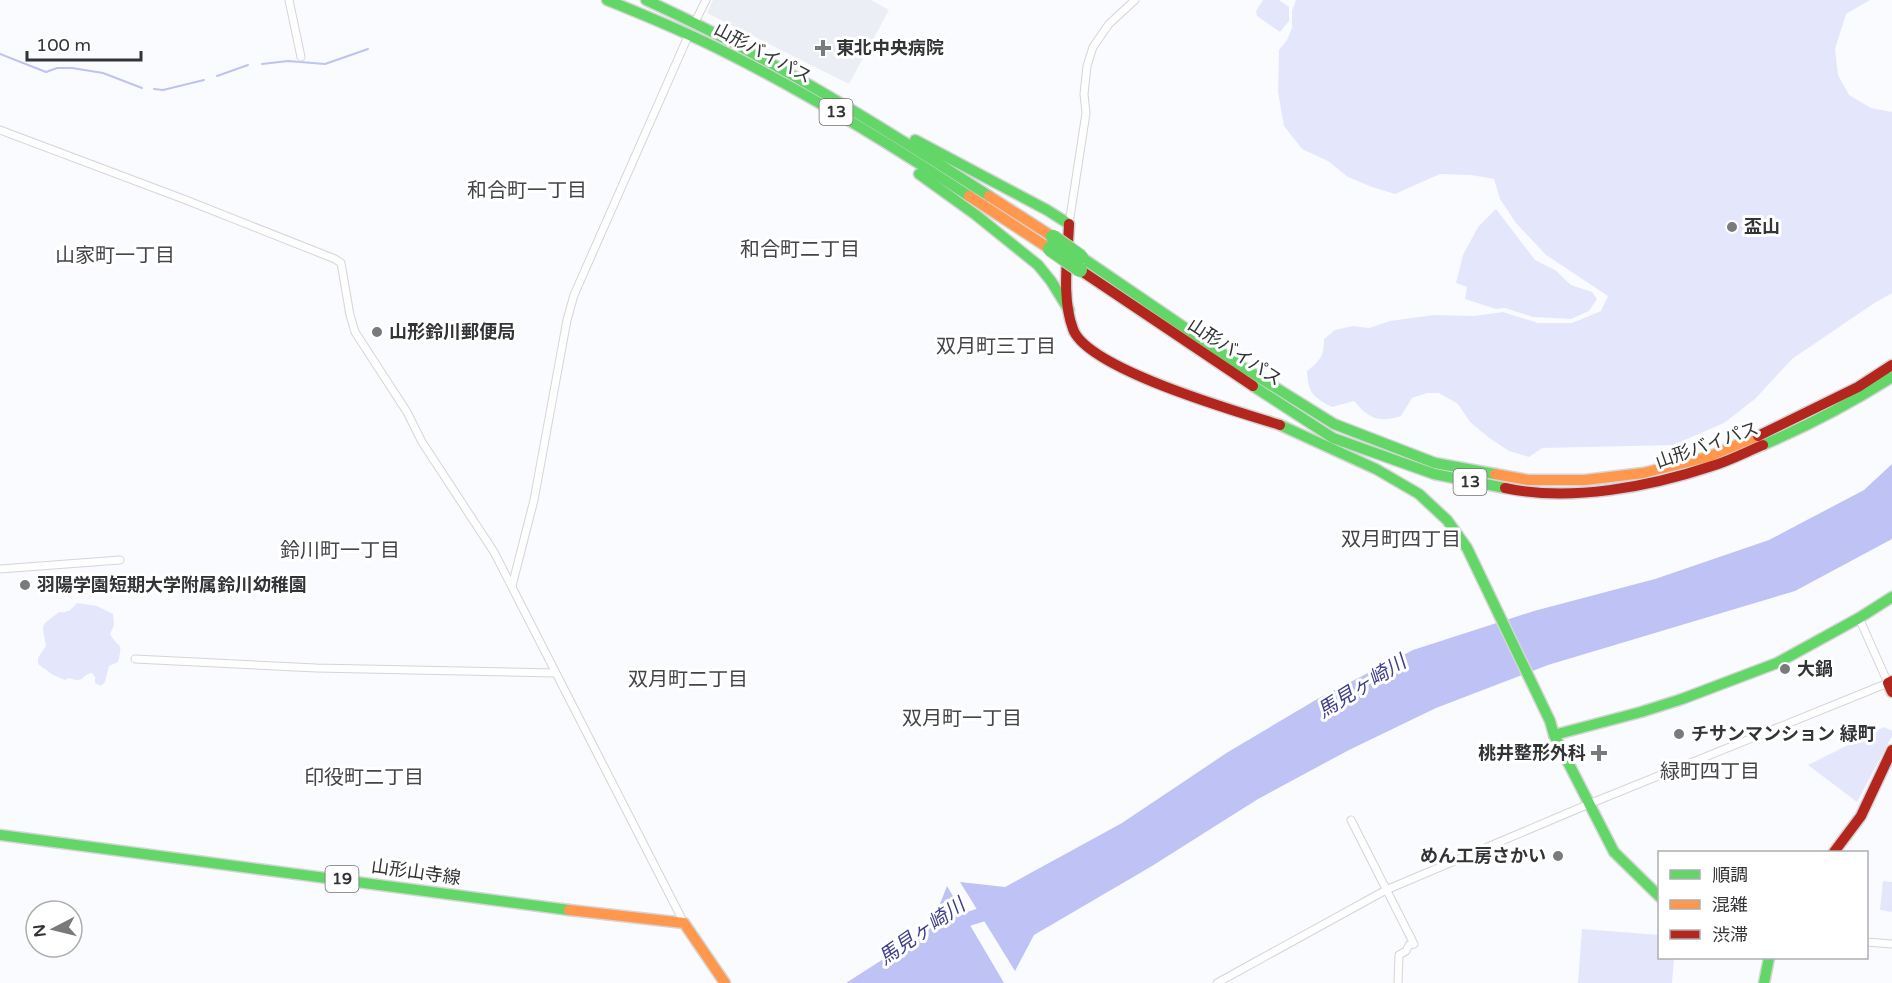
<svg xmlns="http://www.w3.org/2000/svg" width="1892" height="983" viewBox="0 0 1892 983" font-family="'Varela Round','Noto Sans JP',sans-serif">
<rect width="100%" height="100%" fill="#fafbfe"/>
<!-- built -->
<path fill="#eceef6" d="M713,0H871L889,10L849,84L707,13Z"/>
<!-- green -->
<g fill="#e4e7fc">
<path d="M1263,0H1279L1289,7V21L1280,32L1257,16L1256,11Z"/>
<path d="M1296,0H1870L1846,14L1835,49L1838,75L1849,95L1871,108L1892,112V293L1873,304L1792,359L1755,399L1724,423L1673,445L1542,448L1529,457L1509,451L1488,437L1470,422L1458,404L1439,393H1427L1412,398L1401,416C1379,423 1369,419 1354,401L1332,407C1313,397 1308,393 1307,371C1320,361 1324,356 1324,339L1335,330L1353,326L1369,328L1390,321L1434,315L1474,316L1503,312L1538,323H1572L1601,311L1608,296L1546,255L1516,223L1500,199L1494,179L1471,175L1440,174L1395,194L1372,187L1348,177L1328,161L1302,149L1284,126L1278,92L1279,50L1287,40L1292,28V11Z"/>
<path d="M1496,209L1535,260L1555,270L1571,285L1592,292L1597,299L1589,311L1571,319L1533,317L1505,308L1496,309L1465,299L1467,287L1456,283L1463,255L1478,227Z"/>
<path d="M77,603L97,606L113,614L114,625L110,634C118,649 124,640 118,662L109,666L105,682L101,686L95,683V677L92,673C80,675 85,684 69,678L65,680L53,675L38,664V658L46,646C42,621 39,628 59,612C68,613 71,610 77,603Z"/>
<path d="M1884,727L1892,731V736L1857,802L1808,765Z"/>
<path d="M1883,881L1892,882V912L1880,910Z"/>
<path d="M1582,929L1659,935L1660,958H1674L1672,983H1578Z"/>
</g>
<!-- water -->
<g fill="#bfc2f4">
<path d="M1892,464V539L1795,591L1548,665L1436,708L1349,750L1258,799L1152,866L1034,935L1015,971L960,882L1005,887L1122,823L1228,752L1319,698L1413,650L1534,611L1655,579L1769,540L1864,490Z"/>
<path d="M947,886L1004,983H846L930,929Z"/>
</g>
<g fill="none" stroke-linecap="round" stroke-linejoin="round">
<!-- stream -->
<g stroke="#bfc2f4" stroke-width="2">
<path d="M0,54L46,72L57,68H72L103,73L142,88"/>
<path d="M262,64L288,61L325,64L368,49"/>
<path d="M217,76L248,65"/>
<path d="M154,89L163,90L204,80"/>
</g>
<!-- river -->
<path stroke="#bfc2f4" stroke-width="14" d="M952,929L965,920L997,910"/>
<!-- street casing -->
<g stroke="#d5d5d8" stroke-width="9">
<g id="street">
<path d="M289,0L301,57"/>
<path d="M694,24L706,0"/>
<path d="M0,130L186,200L335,259L341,263L350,315L355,332L407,412L422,442L494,552L684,923"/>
<path d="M1069,224L1086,113L1084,94L1087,66L1093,47L1102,34L1109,24L1135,0"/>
<path d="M0,569L120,560"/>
<path d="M512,586L534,500L567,320L574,295L689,34"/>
<path d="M135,659L316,668L555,673"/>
<path d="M1351,820L1414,944L1409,945L1406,951L1399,955L1398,983"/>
<path d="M1866,942L1892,944"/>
<path d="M1217,983L1386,890L1589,804L1888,683L1859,618"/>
</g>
</g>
<!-- fast casing -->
<g stroke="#d5d5d8" stroke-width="13">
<g id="fast">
<path d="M607,0C647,16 686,32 725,52C809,94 890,144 969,196"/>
<path d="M646,0C768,56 876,123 989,196"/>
<path d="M915,140L1047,210L1069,224"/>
<path d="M919,174L976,215L1038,265L1051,281L1069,310"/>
<path d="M1081,257L1241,366L1334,424L1435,463L1495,474"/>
<path d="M1253,386L1333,438L1434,474L1505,488"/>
<path d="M1280,425L1376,469L1419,494L1447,520L1467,548L1550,721L1554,735L1614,852L1660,897"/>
<path d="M1763,445C1807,426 1851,403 1892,377"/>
<path d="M1554,735L1641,712L1682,699L1777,663L1859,618L1892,597"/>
<path d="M0,835L569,910"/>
<path d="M1764,983L1769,958"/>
</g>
</g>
<!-- slow casing -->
<g stroke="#d5d5d8" stroke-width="13">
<g id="slow">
<path d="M969,196L1050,249"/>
<path d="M989,196L1053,237"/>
<path d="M1495,474L1528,480H1585L1643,473L1708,457L1758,436"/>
<path d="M569,910L684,923L725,983"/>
</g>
</g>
<!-- jam casing -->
<g stroke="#d5d5d8" stroke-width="13">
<g id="jam">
<path d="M1069,224C1068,257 1061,297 1073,329C1087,369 1239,412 1280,425"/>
<path d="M1080,270L1253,386"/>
<path d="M1758,436L1858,387L1892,365"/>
<path d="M1505,488C1570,502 1649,487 1712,466C1729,461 1746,452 1763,445"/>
<path d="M1892,681L1888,683L1892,692"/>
<path d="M1834,852L1861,816L1892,750"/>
</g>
</g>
<!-- street -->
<use href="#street" stroke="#fefeff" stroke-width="7"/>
<!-- fast -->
<use href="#fast" stroke="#63d668" stroke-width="10"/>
<!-- slow -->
<use href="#slow" stroke="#ff974d" stroke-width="10"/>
<!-- jam -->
<use href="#jam" stroke="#b3261e" stroke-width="10"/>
<!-- fast-bridge casing -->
<g stroke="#d5d5d7" stroke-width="16" stroke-linecap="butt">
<g id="fast-bridge">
<path d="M1053,237L1081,257"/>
<path d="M1050,249L1080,270"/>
</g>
</g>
<!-- fast-bridge -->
<use href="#fast-bridge" stroke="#63d668" stroke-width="14"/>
</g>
<!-- markers -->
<g fill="#797a7c" stroke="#fff" stroke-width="2">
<path d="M820 39h6v6h6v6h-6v6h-6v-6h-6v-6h6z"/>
<circle cx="1732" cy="227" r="6"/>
<circle cx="377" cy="332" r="6"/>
<circle cx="25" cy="585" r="6"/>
<circle cx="1785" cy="669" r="6"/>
<circle cx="1679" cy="734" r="6"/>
<path d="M1596 744h6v6h6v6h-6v6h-6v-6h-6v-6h6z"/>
<circle cx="1558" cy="856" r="6"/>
</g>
<g text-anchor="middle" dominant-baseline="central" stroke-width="6" stroke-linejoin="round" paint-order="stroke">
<!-- shield labels -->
<g fill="#fff" stroke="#707172" stroke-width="1.5">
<rect x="819.5" y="99" width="33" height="26" rx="4.5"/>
<rect x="1453.5" y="469" width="33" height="26" rx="4.5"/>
<rect x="325.5" y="866" width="33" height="26" rx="4.5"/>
</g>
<g font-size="16" font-weight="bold" fill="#333436">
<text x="836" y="112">13</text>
<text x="1470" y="482">13</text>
<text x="342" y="879">19</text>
</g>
<!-- poi labels -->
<g font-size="18" font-weight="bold" fill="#333436" stroke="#fff" text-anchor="start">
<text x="836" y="48">東北中央病院</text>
<text x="1744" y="227">盃山</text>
<text x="389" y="332">山形鈴川郵便局</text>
<text x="37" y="585">羽陽学園短期大学附属鈴川幼稚園</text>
<text x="1797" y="669">大鍋</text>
<text x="1691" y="734">チサンマンション 緑町</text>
<text x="1586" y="753" text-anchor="end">桃井整形外科</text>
<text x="1546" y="856" text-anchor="end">めん工房さかい</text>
</g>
<!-- street labels -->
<g font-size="18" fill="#333436" stroke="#fff">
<text transform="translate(763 53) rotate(28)">山形バイパス</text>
<text transform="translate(1235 352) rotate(33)">山形バイパス</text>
<text transform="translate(1707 445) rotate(-19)">山形バイパス</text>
<text transform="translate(416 872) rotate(8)">山形山寺線</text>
</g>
<!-- neighbourhood labels -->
<g font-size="20" fill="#444449" stroke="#fff">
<text x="527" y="191">和合町一丁目</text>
<text x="800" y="250">和合町二丁目</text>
<text x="115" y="256">山家町一丁目</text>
<text x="996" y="347">双月町三丁目</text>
<text x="1401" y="540">双月町四丁目</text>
<text x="340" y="551">鈴川町一丁目</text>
<text x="688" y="680">双月町二丁目</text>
<text x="962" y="719">双月町一丁目</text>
<text x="1710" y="772">緑町四丁目</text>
<text x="364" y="778">印役町二丁目</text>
</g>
<!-- water labels -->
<g font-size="20" font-style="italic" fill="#403d8c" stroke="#fff">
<text transform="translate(1362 687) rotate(-32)">馬見ヶ崎川</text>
<text transform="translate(922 932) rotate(-35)">馬見ヶ崎川</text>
</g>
</g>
<!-- legend -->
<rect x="1658" y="851" width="210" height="108" fill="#ffffff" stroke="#adaeaf" stroke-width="1.5"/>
<rect x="1670" y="870" width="30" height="9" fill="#63d668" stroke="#adaeaf" stroke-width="1.5"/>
<text x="1712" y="881" font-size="18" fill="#333436">順調</text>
<rect x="1670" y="900" width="30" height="9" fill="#ff974d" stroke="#adaeaf" stroke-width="1.5"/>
<text x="1712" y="911" font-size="18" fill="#333436">混雑</text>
<rect x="1670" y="930" width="30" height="9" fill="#b3261e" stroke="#adaeaf" stroke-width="1.5"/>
<text x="1712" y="941" font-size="18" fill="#333436">渋滞</text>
<!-- north arrow -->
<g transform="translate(54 929) rotate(263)"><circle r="28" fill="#ffffff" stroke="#adaeaf" stroke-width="1.5"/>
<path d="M0-4.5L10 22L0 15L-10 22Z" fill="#797a7c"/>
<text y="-9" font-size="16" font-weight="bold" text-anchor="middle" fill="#333436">N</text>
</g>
<!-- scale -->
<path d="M27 51v9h114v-9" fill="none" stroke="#333436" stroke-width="3"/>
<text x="36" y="51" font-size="18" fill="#333436" stroke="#ffffff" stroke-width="4.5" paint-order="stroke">100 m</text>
</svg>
